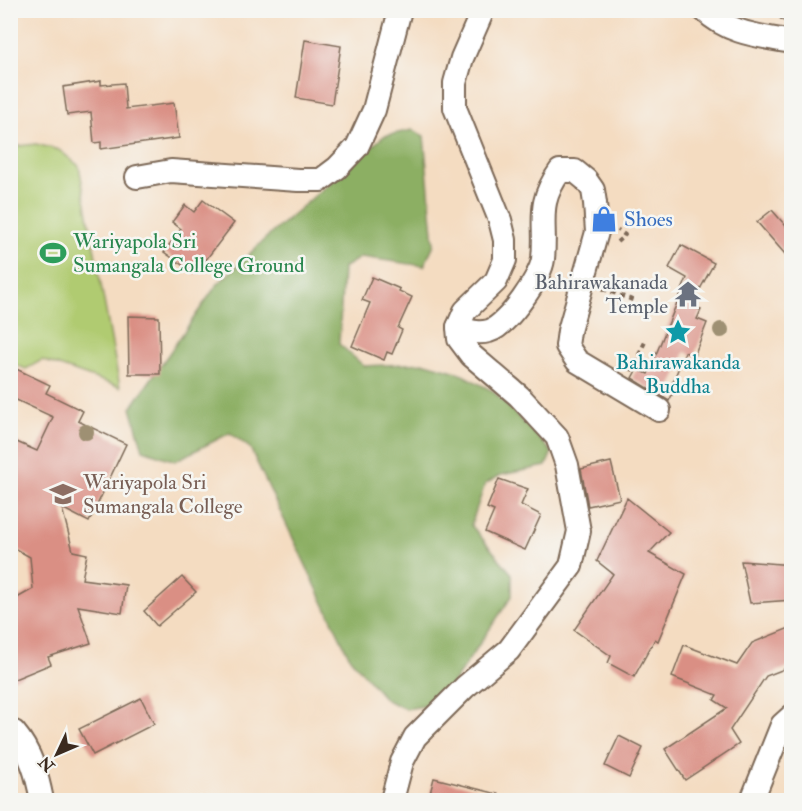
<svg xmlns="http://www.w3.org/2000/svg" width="802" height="811" viewBox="0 0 802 811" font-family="'IM FELL Double Pica',serif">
<rect width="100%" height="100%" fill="#f6f6f2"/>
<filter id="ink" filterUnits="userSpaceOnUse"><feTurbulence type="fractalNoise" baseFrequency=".0167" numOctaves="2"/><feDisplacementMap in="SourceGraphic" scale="12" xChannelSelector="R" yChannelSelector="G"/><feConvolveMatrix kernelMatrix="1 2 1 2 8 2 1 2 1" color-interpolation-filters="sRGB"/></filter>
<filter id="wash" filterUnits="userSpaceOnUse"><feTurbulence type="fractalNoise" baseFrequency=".008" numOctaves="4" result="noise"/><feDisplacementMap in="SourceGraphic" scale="24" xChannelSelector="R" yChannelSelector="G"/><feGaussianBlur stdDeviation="1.35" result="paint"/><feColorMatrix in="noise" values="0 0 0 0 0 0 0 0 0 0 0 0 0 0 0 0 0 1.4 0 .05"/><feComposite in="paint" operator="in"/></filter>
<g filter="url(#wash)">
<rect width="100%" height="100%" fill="#f4dcc1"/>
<!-- green -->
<path fill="#b0cb71" stroke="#767a48" stroke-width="1.5" d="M36,144L59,150L79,166L120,387L42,360L26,369L11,363V348L13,342L10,340L11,147Z"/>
<!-- forest -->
<path fill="#8caf63" stroke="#646c40" stroke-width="1.5" d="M412,130L424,136L434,244L424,266L361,257L343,268L339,344L364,366L426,363L457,372L493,391L552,452L546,466L501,475L485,484L471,525L512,574V596L451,686L430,705L406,709L386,700L350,658L250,448L230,433L175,461L143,450L131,408L216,286L266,238L384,136Z"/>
<g id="blocks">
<!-- building -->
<g fill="#da8f84">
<path d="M305,40L341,46L332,104L296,98Z"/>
<path d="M101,81V85L124,83L126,109L174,103L179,138L101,149V142L94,143L91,112L67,115L63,87Z"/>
<path d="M203,200L234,223L195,274L164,252L181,229L172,222L185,205L194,212Z"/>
<path d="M772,210L792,233V262L757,222Z"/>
<path d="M681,245L714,263L691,306L701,310L697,319L707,323L694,356L685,352L671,387L675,389L669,401L632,378L637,369L648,374L687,278L669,268Z"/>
<path d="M372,277L400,289L399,291L412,297L398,328L402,330L392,354L387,352L384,360L352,346L370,303L362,300Z"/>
<path d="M128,316L159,317L160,374H129Z"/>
<path d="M10,366L50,385L46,393L83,411L78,421L126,444L89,522L62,508L73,551L87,554L82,579L126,585L122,613L78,606L91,643L48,657L51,664L10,681V602L33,589L30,557L10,546V439L37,451L53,417L10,397Z"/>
<path d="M611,462L620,499L588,506L581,469Z"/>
<path d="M499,479L528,489L521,505L541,515L525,550L485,532L494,511L487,508Z"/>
<path d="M627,498L669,532L649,553L686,574L658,641L655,639L634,677L608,663L611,656L574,630L613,574L597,561Z"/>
<path d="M741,561L792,565V600L750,603Z"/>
<path d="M182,577L196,592L157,626L144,611Z"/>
<path d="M792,627V666L766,676L730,730L739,744L685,780L665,749L727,708L714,700L717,695L672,677L684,645L737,665L752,643Z"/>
<path d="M141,698L154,724L93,755L79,729Z"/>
<path d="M619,736L643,748L629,778L605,766Z"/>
<path d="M434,778L498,794L497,801H428Z"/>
</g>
</g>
</g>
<g filter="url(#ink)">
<use href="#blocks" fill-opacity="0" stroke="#7c6857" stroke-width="1.5"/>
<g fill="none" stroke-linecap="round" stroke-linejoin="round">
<!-- minor casing -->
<g stroke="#7c6857" stroke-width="26">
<g id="minor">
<path d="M704,10C729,34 760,36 792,42"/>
<path d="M789,10L792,11"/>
<path d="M137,177L171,171L298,180H321L337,168L357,147L374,110L400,10"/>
<path d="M458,327C469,331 477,334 489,331C507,326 541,277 543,259C547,221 535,206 560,171H575L586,180L593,190L595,203L597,232L569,331L567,346L577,361L659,410"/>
<path d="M10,732H14C31,752 37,775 42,800"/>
<path d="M392,800L402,762L415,737L465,687L509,650L571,566L579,531L567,465L557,437L519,396L471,355L459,339L458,327L465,311L496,281L505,260V240L500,220L455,108V83L462,58L483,10"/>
<path d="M752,800L782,725L792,716"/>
</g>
</g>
<!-- path -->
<g stroke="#7c6857" stroke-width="4" stroke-dasharray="4.5 4.5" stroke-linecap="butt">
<path d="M617,242L625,235L618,230"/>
<path d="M603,289L635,301"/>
<path d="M631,371L646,340"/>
</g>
<!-- minor -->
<use href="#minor" stroke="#fff" stroke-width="22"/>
</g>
<!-- trees -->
<g fill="#9e9073">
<circle cx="721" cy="330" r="8"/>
<circle cx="86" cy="432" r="8"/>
</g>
</g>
<!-- icons -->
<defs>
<g id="shop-bare" transform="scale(2.07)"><path d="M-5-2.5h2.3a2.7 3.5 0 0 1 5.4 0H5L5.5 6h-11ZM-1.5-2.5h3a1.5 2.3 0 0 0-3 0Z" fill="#3f7fe0" stroke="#f6f6f2" stroke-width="2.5" paint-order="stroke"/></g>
<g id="stadium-bare" transform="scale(2.07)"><path d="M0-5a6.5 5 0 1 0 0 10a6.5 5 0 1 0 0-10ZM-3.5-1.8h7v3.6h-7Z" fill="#2e9e5b" stroke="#f6f6f2" stroke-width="2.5" paint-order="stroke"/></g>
<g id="temple-bare" transform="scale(2.07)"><path d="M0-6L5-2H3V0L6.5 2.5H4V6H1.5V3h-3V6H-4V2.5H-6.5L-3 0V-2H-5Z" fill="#6b7280" stroke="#f6f6f2" stroke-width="2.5" paint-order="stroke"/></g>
<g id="sight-bare" transform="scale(2.07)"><path d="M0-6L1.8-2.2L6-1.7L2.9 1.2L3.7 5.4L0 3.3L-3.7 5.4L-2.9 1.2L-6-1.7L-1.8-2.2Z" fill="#0f9aa8" stroke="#f6f6f2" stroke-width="2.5" paint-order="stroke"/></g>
<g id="school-bare" transform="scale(2.07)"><path d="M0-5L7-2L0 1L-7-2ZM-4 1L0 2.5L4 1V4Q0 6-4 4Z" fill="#8d6e63" stroke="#f6f6f2" stroke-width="2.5" paint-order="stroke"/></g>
</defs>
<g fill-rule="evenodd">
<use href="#shop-bare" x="604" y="219"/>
<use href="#stadium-bare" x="53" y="253"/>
<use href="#temple-bare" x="688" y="294"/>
<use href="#sight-bare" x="678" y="332"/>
<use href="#school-bare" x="63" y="494"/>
</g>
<g text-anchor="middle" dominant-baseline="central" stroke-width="5" stroke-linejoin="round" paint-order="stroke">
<!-- shop labels -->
<g font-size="21" fill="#366cbe" stroke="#f6f6f2" text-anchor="start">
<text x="624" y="219">Shoes</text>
</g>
<!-- leisure labels -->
<g font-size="21" fill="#27864d" stroke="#f6f6f2" text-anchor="start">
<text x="73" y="241">Wariyapola Sri<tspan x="73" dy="24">Sumangala College Ground</tspan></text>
</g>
<!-- worship labels -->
<g font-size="21" fill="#5b616d" stroke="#f6f6f2" text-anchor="end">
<text x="668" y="282">Bahirawakanada<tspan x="668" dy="24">Temple</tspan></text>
</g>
<!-- culture labels -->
<g font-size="21" fill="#0d838f" stroke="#f6f6f2">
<text x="678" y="362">Bahirawakanda<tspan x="678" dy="24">Buddha</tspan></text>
</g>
<!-- education labels -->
<g font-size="21" fill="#785e54" stroke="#f6f6f2" text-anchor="start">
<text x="83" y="482">Wariyapola Sri<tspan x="83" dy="24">Sumangala College</tspan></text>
</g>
</g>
<!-- margin -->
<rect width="802" height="811" fill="none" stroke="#f6f6f2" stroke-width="36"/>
<!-- north arrow -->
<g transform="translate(57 754) rotate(226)" stroke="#f6f6f2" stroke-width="4.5" paint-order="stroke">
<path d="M0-4.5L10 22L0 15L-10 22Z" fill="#3b2a1e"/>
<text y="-9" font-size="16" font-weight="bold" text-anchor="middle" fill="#3b2a1e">N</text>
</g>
</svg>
